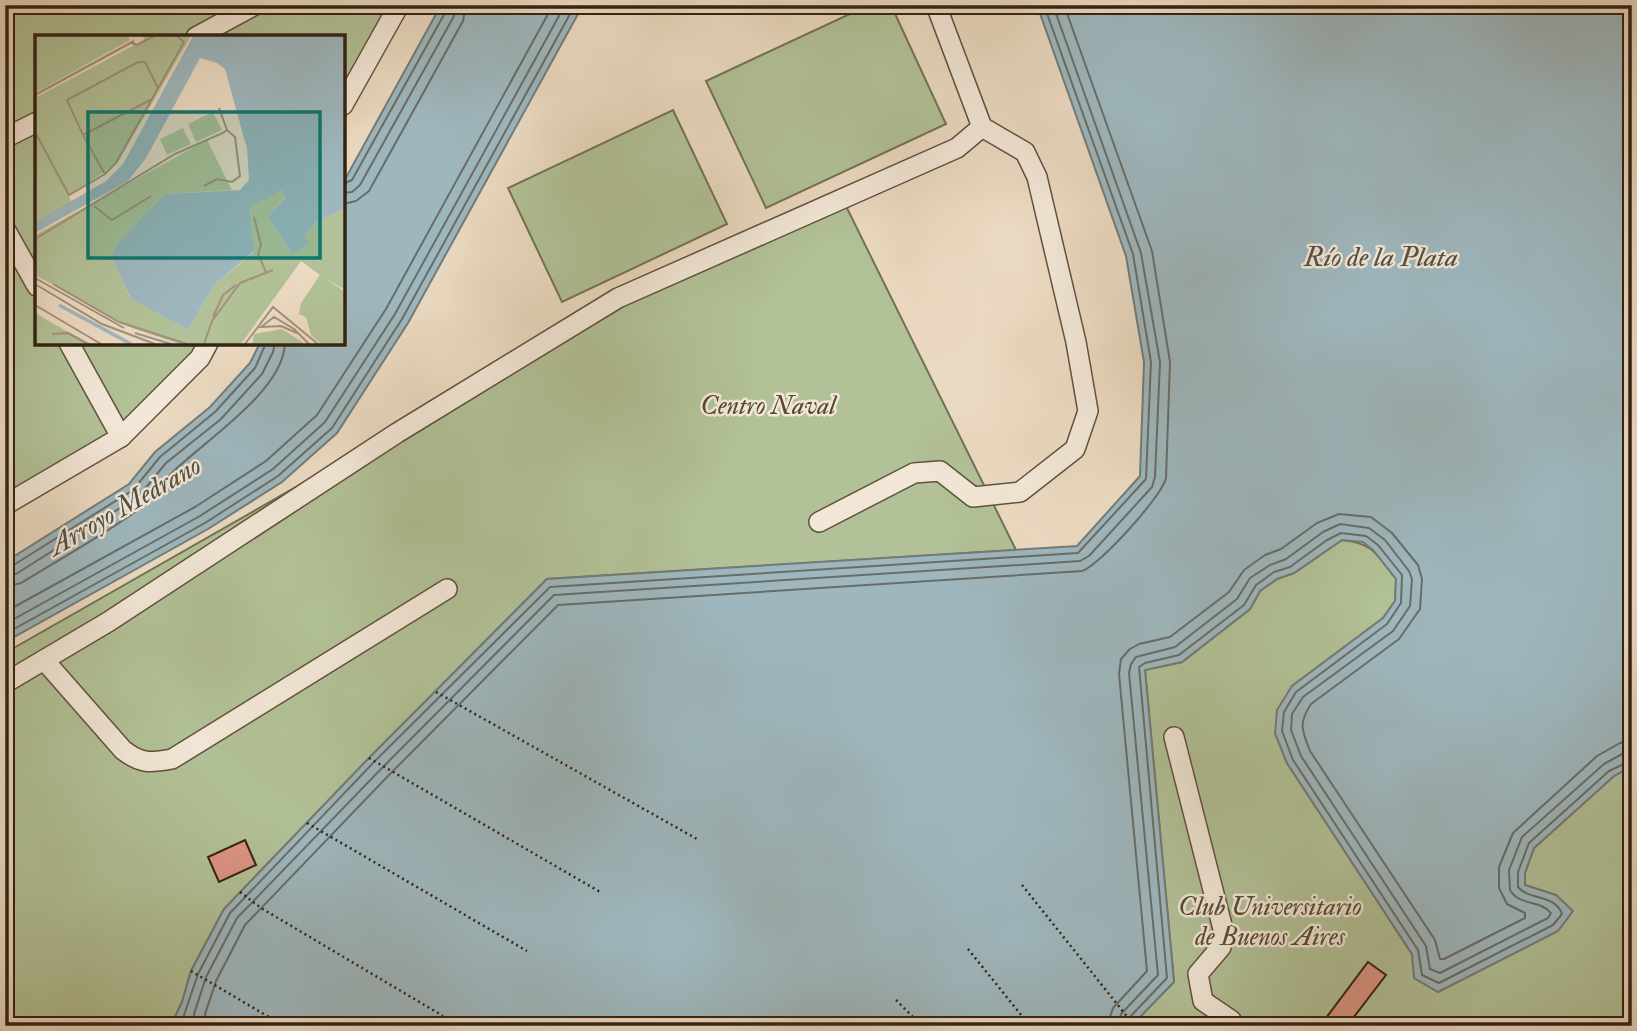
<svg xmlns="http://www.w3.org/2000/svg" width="1637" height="1031" viewBox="0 0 1637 1031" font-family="'IM FELL Double Pica',serif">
<rect width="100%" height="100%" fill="#ebdac2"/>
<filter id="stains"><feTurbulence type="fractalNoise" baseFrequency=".00286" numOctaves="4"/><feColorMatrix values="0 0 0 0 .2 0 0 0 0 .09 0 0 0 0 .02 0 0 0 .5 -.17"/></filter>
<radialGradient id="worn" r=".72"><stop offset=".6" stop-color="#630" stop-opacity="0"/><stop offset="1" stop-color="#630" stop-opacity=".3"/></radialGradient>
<!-- green -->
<g fill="#b2c197" stroke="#727254" stroke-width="2">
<path d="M5,5H408L343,121V37H37V343H218L212,354L5,512Z"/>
<path d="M869,5H891L946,124L766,208L706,81Z"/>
<path d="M673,110L727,224L562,302L508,188Z"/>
<path d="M840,194L1016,550L547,579L369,758L224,909L191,971L182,1002L175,1017L181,1026H5V653L622,301Z"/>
<path d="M1342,540C1374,543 1377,555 1396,579L1395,601L1383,618L1292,686L1275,733L1287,763L1412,954L1555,895L1525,885V873L1534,848L1614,776L1632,766V1026H1131L1174,982L1145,670L1182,662L1250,609L1260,591L1277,579L1294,573Z"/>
</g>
<!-- water -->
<g fill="#9eb7be" stroke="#737c79" stroke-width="2">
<path d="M441,5H583L408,323L337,433L282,482L208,529L5,642V562L129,484L155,452L210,407L250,363L260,343H343V183Z"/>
<path d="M1037,5H1632V766L1614,776L1534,848L1525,873V885L1556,895L1573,911L1558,931L1438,992L1414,978L1412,954L1287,763L1275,733L1277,710L1292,686L1383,618L1395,601L1396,579L1373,550L1363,542L1342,540L1294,573L1277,579L1260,591L1250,609L1182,662L1145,670L1174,982L1131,1026H181L175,1017L182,1002L191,971L224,909L369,758L547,579L1077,546L1140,476L1144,362L1126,256Z"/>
</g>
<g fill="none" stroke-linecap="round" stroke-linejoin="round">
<!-- shore -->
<g stroke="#686d68" stroke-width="2">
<path d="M343,184L352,180L446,11L447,5"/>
<path d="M343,193L352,192L360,185L454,16L456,5"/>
<path d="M343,204L356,201L369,191L463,21L466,5"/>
<path d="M5,568L12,566L133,490L160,457L215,412L255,368L266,343"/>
<path d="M5,576L16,574L139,496L166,463L221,419L262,374L273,352L275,343"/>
<path d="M5,587L21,583C61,558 105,535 143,506C156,497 163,480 175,470C206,440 284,390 285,343"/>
<path d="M5,612L195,507L266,461L317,415L386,309L553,5"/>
<path d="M5,624L200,516L273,469L325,422L395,314L565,5"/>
<path d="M5,634L205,523L278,476L332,428L402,319L575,5"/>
<path d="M187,1026L184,1015L198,974L230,913L374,762L550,587L1078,553L1146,479L1151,362L1133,254L1044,5"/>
<path d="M196,1026L194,1014L206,977L237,918L381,769L554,595L1080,561L1089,556L1152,487L1155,477L1160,362L1141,253L1053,5"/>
<path d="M207,1026L205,1014L216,981L245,925L388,776L558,605L1082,571C1099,566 1163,495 1166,478L1170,362L1152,251L1064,5"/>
<path d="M1107,1026L1113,1008L1147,971L1119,674L1121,659L1130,649L1139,644L1170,637L1229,592L1244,570L1265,555L1281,549L1317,523L1339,514L1371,517L1392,533L1418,565L1422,579L1420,609L1399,639L1311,704C1298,724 1302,730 1310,751L1435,940L1440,959H1444L1525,918V913L1507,904L1499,888V867L1513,833L1597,756L1620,743L1632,741"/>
<path d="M1118,1026L1121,1014L1158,975L1129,673L1131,664L1136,657L1175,647L1237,599L1250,578L1270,565L1286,559L1323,532L1340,524L1369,528L1385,540L1409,571L1412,579L1410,606L1393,631L1303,697L1292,714L1291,730L1301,756L1426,946L1430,969L1440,973L1548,918L1551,913C1541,900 1519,906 1510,890L1509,870L1522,837L1604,764L1624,753L1632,751"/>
<path d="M1127,1026L1129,1018L1167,978L1139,667L1145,663L1179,655L1244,605L1256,585L1274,572L1290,567L1327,540L1341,533L1366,536L1378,545L1402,575L1401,603L1387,624L1296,692L1284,712L1282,731L1293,760L1418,950L1422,975L1439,983L1553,925L1562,914C1555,894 1530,901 1518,887V872L1529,843L1609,771L1632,760"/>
</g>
</g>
<!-- building -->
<g fill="#db9584" stroke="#332312" stroke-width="2">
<path d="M245,840L256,865L219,882L208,857Z"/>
<path d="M1368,962L1386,975L1347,1026H1320Z"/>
</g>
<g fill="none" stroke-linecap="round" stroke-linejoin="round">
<!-- minor casing -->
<g stroke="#61513e" stroke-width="22">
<g id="minor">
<path d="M196,37L255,5"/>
<path d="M343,105L399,5"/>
<path d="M5,138L37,122"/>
<path d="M5,229L37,286"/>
<path d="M69,343L121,437"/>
<path d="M5,505L121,437L200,358L208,343"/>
<path d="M819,522L914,473L940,471L973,497L1020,492L1075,449L1088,411L1076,342L1037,177L1025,152L982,127"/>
<path d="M44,660L123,750C141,764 150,763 172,759L447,589"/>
<path d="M5,683L108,622L397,433L618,298L957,148L982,127L936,5"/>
<path d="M1174,737L1224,933L1221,947L1198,974L1203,1001L1231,1020L1234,1026"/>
</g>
</g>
<!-- path -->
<g stroke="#332312" stroke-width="2.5" stroke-dasharray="2 3.5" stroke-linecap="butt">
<path d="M436,692L697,839"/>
<path d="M369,758L602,893"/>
<path d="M307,823L527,951"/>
<path d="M1022,885L1133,1024"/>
<path d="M240,892L261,908L443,1016"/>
<path d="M968,949L1030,1026"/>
<path d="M191,971L284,1026"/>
<path d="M896,1000L922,1026"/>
</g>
<!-- minor -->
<use href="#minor" stroke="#f2e7d7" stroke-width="19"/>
</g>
<g text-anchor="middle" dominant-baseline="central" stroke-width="5" stroke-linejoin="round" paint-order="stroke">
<!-- park labels -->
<g font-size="26" font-style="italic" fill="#534a33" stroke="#f2e7d7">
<text x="768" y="406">Centro Naval</text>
<text x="1270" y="907">Club Universitario<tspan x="1270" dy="30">de Buenos Aires</tspan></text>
</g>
<!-- water labels -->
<g font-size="28" font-style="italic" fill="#534f46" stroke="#f2e7d7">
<text x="1381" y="257">Río de la Plata</text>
<text transform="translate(125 506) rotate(-30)">Arroyo Medrano</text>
</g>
</g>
<!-- overview -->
<g transform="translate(35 35)">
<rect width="310" height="310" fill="#ebdac2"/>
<path d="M0,1H93L95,5L0,58ZM108,1H156L83,127L34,161L36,167L0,187V63L109,5ZM178,77L187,95L161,107L153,89ZM148,93L156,109L132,120L125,104ZM172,105L197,155L130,159L84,206L78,221L94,262L153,295L179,250L219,217L215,172L246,154L250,162L233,181L253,212L281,187L310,173V255L290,243L310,257V309H286L276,300L271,282L264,279L266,268L285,240L266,226L206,309H144L97,293L0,240V200ZM0,278L17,288L56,309H0ZM247,294L270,309H217L219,299Z" fill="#b2c197"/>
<path d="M158,1H310V173L281,187L269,201L274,209L257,218L233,181L250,163L247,155L215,172L219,216L179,250L153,295L95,263L77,221L84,206L130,159L205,155L214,145L212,114L190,34L182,28L165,23L111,123L93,146L0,198V187L71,146L88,129Z" fill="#9eb7be"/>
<path fill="none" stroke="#9eb7be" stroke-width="3.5" d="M24,270L96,309"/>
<path fill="none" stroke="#a1917c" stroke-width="2" d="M97,8L102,10L119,1M0,60L99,6M0,97L34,160L70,139L81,128L149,7L142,1M48,100L32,65L103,27H110L123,53M70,139L48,100L117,64M169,151L182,144L197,147L205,141L200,102L192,95M59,171L77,185L116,161M219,182L226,210L223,219L231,237M0,204L140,119L188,98L192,95L184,73M0,243L89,293M0,249L67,289L120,309M18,249L84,287L152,309M0,270L66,309M178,282L188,260L201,250M100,298L136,309M262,298L246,291L226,292L239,282L259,294L274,309M17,299L33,298L53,309M169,309L177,286L205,248L238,235M210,309L238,272L283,309"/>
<path fill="#0f766e" fill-opacity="0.15" stroke="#0f766e" stroke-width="3.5" d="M53,77H285V223H53Z"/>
<rect width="310" height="310" fill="none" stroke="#332312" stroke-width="3.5"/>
</g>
<!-- margin -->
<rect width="1637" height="1031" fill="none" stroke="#ebdac2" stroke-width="28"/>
<rect x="7" y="7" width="1623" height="1017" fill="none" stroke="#332312" stroke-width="3.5"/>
<rect x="14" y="14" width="1609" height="1003" fill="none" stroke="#332312" stroke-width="2"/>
<rect width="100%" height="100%" filter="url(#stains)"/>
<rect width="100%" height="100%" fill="url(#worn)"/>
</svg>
